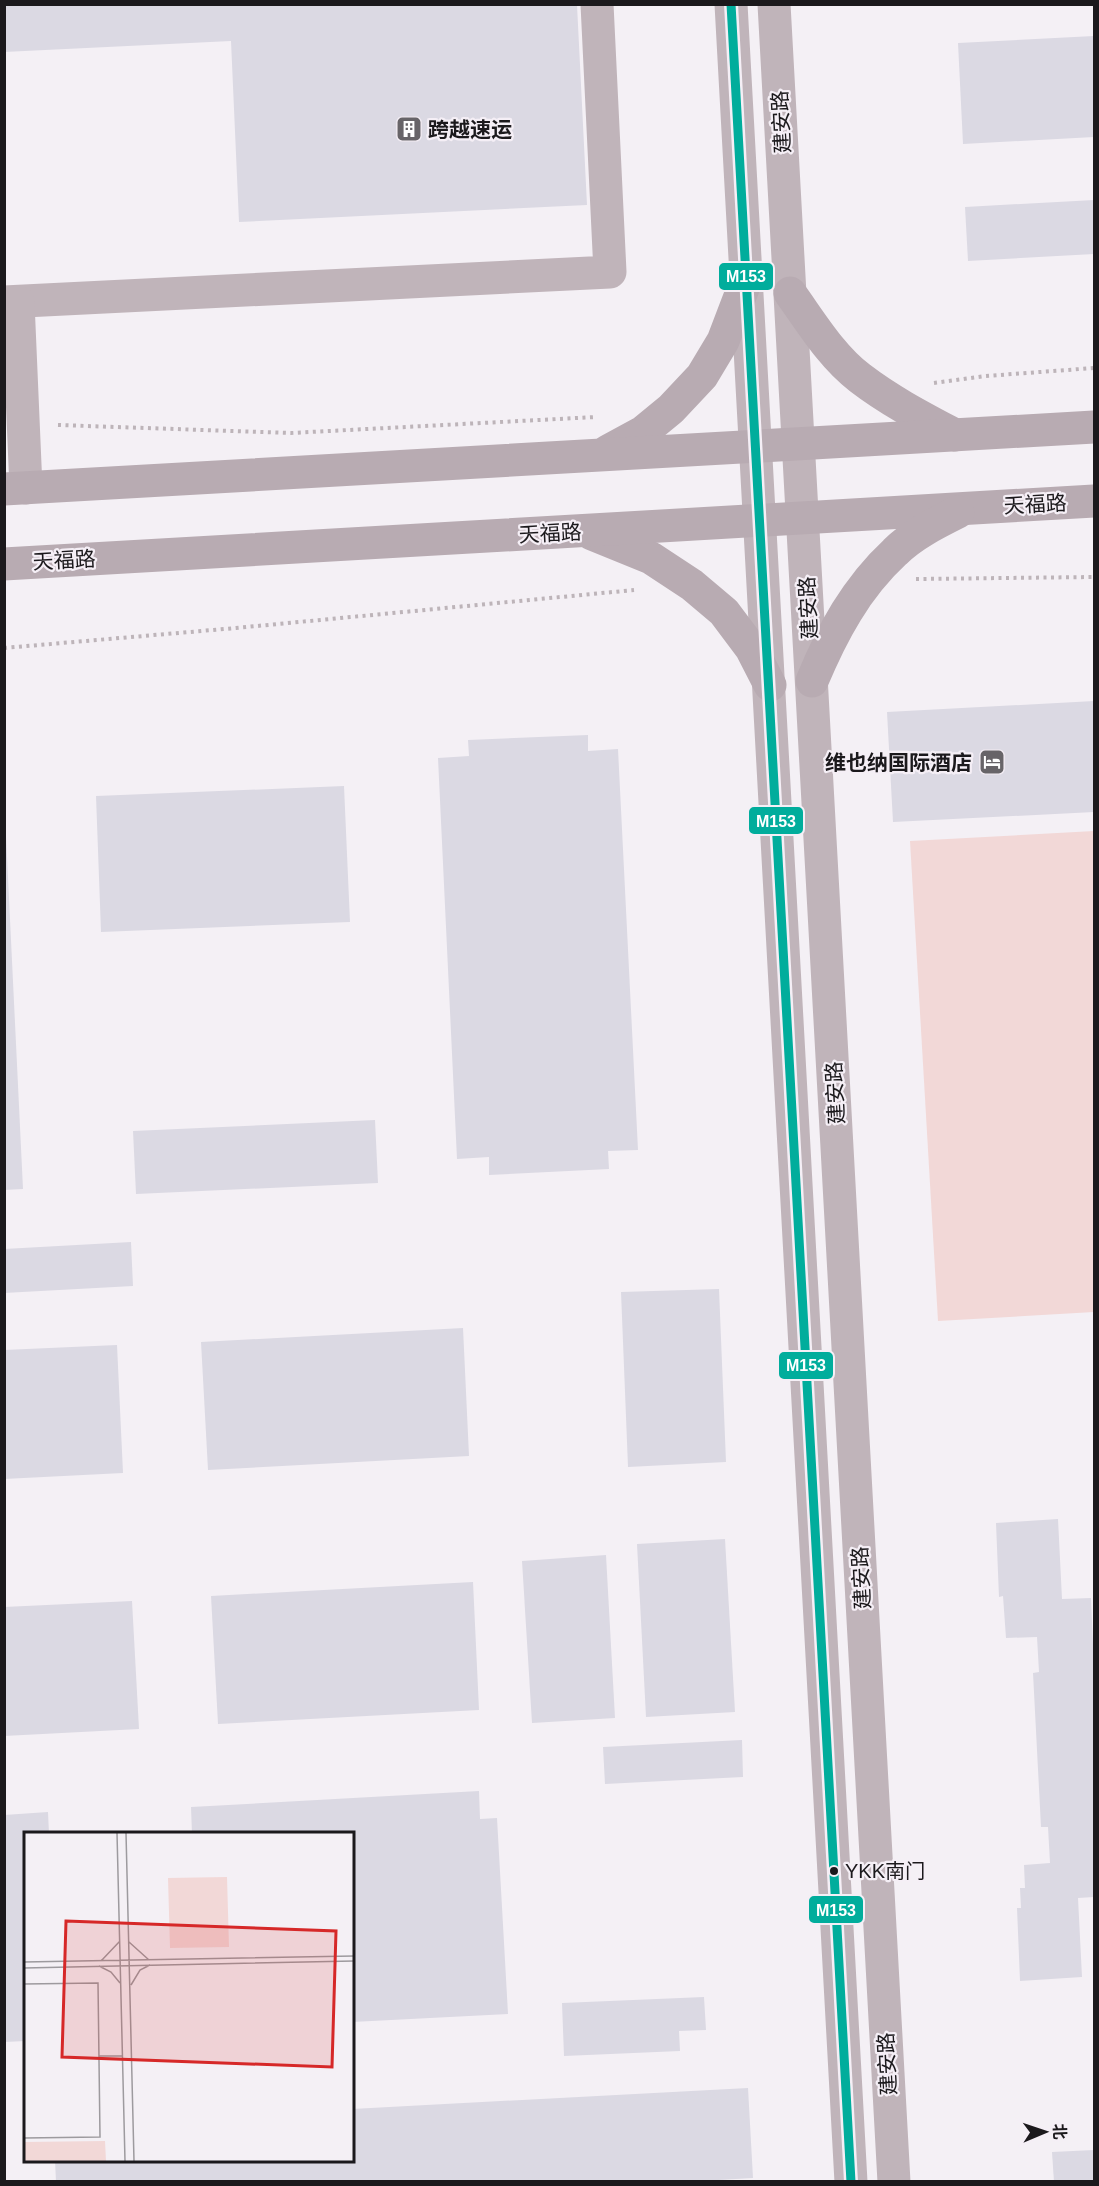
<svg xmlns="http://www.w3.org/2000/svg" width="1099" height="2186" viewBox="0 0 1099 2186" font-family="Arial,'Noto Sans SC',sans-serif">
<rect width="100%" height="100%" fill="#f4f0f5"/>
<!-- green -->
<path fill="#f2d8d7" d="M1094,831V1312L938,1321L910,841Z"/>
<!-- building -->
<g fill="#dbd9e3">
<path d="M4,5H577L587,205L239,222L231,41L4,52Z"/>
<path d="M1094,36V137L963,144L958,43Z"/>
<path d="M1094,200V254L968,261L965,207Z"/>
<path d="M1094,701V812L893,822L887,712Z"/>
<path d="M588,735V751L618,749L638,1150L608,1151L609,1169L489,1175V1157L457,1159L438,758L469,756L468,740Z"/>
<path d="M344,786L350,922L101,932L96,796Z"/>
<path d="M4,836H6L23,1189L4,1190Z"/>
<path d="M375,1120L378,1183L136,1194L133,1131Z"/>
<path d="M131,1242L133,1286L4,1293V1249Z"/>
<path d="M719,1289L726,1462L628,1467L621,1292Z"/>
<path d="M463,1328L469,1456L208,1470L201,1342Z"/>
<path d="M117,1345L123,1473L4,1479V1350Z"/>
<path d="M1058,1519L1062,1599L1091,1598L1094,1668V1897L1078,1898L1082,1977L1020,1981L1017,1908H1021L1020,1888H1025L1024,1865L1050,1863L1048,1827H1041L1033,1673L1039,1672L1037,1637L1006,1638L1003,1596L999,1597L996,1523Z"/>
<path d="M725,1539L735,1712L646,1717L637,1544Z"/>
<path d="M606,1555L615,1718L532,1723L522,1561Z"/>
<path d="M473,1582L479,1710L218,1724L211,1596Z"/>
<path d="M132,1601L139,1729L4,1736V1607Z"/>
<path d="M742,1740L743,1777L605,1784L603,1747Z"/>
<path d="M479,1791L480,1819L497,1818L508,2014L352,2022V1834H192L191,1807Z"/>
<path d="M48,1812L49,1834H26V2041L4,2042V1815Z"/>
<path d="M704,1997L706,2030L679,2031L680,2051L564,2056L562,2003Z"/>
<path d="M748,2088L753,2178L685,2182H56L55,2160H352V2109Z"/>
<path d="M1094,2150V2182H1054L1052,2152Z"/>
</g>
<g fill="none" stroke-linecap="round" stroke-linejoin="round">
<!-- path -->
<g stroke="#bdb4b9" stroke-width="4" stroke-dasharray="3 4.5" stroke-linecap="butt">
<path d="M934,383L986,376L1094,368"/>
<path d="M58,425L291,433L596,417"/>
<path d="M916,579L1094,577"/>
<path d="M4,648L236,628L634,590"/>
</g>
<!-- minor -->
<g stroke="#c0b4ba" stroke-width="33">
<path d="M731,4L851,2182"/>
<path d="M774,4L894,2182"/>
<path d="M4,302L610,272L597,4"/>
<path d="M18,302L26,488"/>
</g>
<!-- major -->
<g stroke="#b8abb2" stroke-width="33">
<path d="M790,293C811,322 831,356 860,378C890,401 923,418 955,435"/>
<path d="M608,451L643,432L671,409L702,376L723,341L747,278"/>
<path d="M4,489L1094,427"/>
<path d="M592,534L651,558L692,585L724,612L751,648L770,685"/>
<path d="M4,564L1094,501"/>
<path d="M812,681C832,633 856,588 895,552C912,535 936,523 958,512"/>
</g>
<!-- bus-1 casing -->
<g stroke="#f5eff6" stroke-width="14">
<path id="bus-1" d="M731,4L851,2182"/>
</g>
<!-- bus-1 -->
<use href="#bus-1" stroke="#01ad9c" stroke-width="9"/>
</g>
<!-- icons -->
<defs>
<g id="building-square" transform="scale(1.35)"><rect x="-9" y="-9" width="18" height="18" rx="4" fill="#676468" stroke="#f5eff6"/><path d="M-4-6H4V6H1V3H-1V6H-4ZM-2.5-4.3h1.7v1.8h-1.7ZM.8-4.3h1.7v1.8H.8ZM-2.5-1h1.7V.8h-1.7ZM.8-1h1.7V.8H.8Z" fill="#fff"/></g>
<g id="hotel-square" transform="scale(1.35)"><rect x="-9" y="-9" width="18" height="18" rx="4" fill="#676468" stroke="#f5eff6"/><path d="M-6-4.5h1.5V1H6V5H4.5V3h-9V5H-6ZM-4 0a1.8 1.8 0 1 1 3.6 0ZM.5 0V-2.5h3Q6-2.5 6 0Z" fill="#fff"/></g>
</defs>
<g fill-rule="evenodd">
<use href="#building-square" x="409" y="129"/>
<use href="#hotel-square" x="992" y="762"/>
</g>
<!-- markers -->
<circle fill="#1b191c" stroke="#f5eff6" stroke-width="2" cx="834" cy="1871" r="5"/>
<g text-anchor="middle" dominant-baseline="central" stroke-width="4.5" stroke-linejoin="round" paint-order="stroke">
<!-- bus labels -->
<g font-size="20" fill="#1b191c" stroke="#f5eff6" text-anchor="start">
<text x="845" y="1871">YKK南门</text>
</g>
<!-- street labels -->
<g font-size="21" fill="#1b191c" stroke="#f5eff6">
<text transform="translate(781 122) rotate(-93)">建安路</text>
<text transform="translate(1035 504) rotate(-3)">天福路</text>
<text transform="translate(550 533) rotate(-3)">天福路</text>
<text transform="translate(64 560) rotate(-3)">天福路</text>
<text transform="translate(808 608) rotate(-93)">建安路</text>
<text transform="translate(835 1093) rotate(-93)">建安路</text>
<text transform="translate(861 1578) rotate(-93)">建安路</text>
<text transform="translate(887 2064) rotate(-93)">建安路</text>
</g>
<!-- poi labels -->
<g font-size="21" font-weight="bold" fill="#1b191c" stroke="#f5eff6" text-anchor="start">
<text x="428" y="129">跨越速运</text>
<text x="972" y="762" text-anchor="end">维也纳国际酒店</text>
</g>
</g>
<!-- overview -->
<g transform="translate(24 1832)">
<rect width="330" height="330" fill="#f4f0f5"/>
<path d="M203,45L205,115L146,116L144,46ZM81,309L82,329H0V310Z" fill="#f2d8d7"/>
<path fill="none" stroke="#9d9a9e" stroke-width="1.5" d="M93,1L101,329M102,1L110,329M105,110L125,128M77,129L96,109M0,130L330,124M75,134L87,140L96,151M0,136L330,129M0,152L74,151L76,305L0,306M107,153L116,138L126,133M75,224H98"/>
<path fill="#d62828" fill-opacity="0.15" stroke="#d62828" stroke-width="3" d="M42,89L312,99L308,235L38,225Z"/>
<rect width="330" height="330" fill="none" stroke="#1b191c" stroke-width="3"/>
</g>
<g stroke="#f5eff6" stroke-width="2">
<rect x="718" y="262" width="56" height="29" rx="6" fill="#01ad9c"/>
<rect x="748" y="806" width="56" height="29" rx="6" fill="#01ad9c"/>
<rect x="778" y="1351" width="56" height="29" rx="6" fill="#01ad9c"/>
<rect x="808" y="1895" width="56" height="29" rx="6" fill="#01ad9c"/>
</g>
<g font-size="16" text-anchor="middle" font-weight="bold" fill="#fff">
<text x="746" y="282">M153</text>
<text x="776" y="827">M153</text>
<text x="806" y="1371">M153</text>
<text x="836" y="1916">M153</text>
</g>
<!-- border -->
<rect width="1099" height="2186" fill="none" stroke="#1b191c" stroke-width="12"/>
<!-- north arrow -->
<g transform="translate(1045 2132) rotate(88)" stroke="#f5eff6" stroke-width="4.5" paint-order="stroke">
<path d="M0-4.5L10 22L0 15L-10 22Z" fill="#1b191c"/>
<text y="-9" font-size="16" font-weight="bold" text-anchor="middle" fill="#1b191c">北</text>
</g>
</svg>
